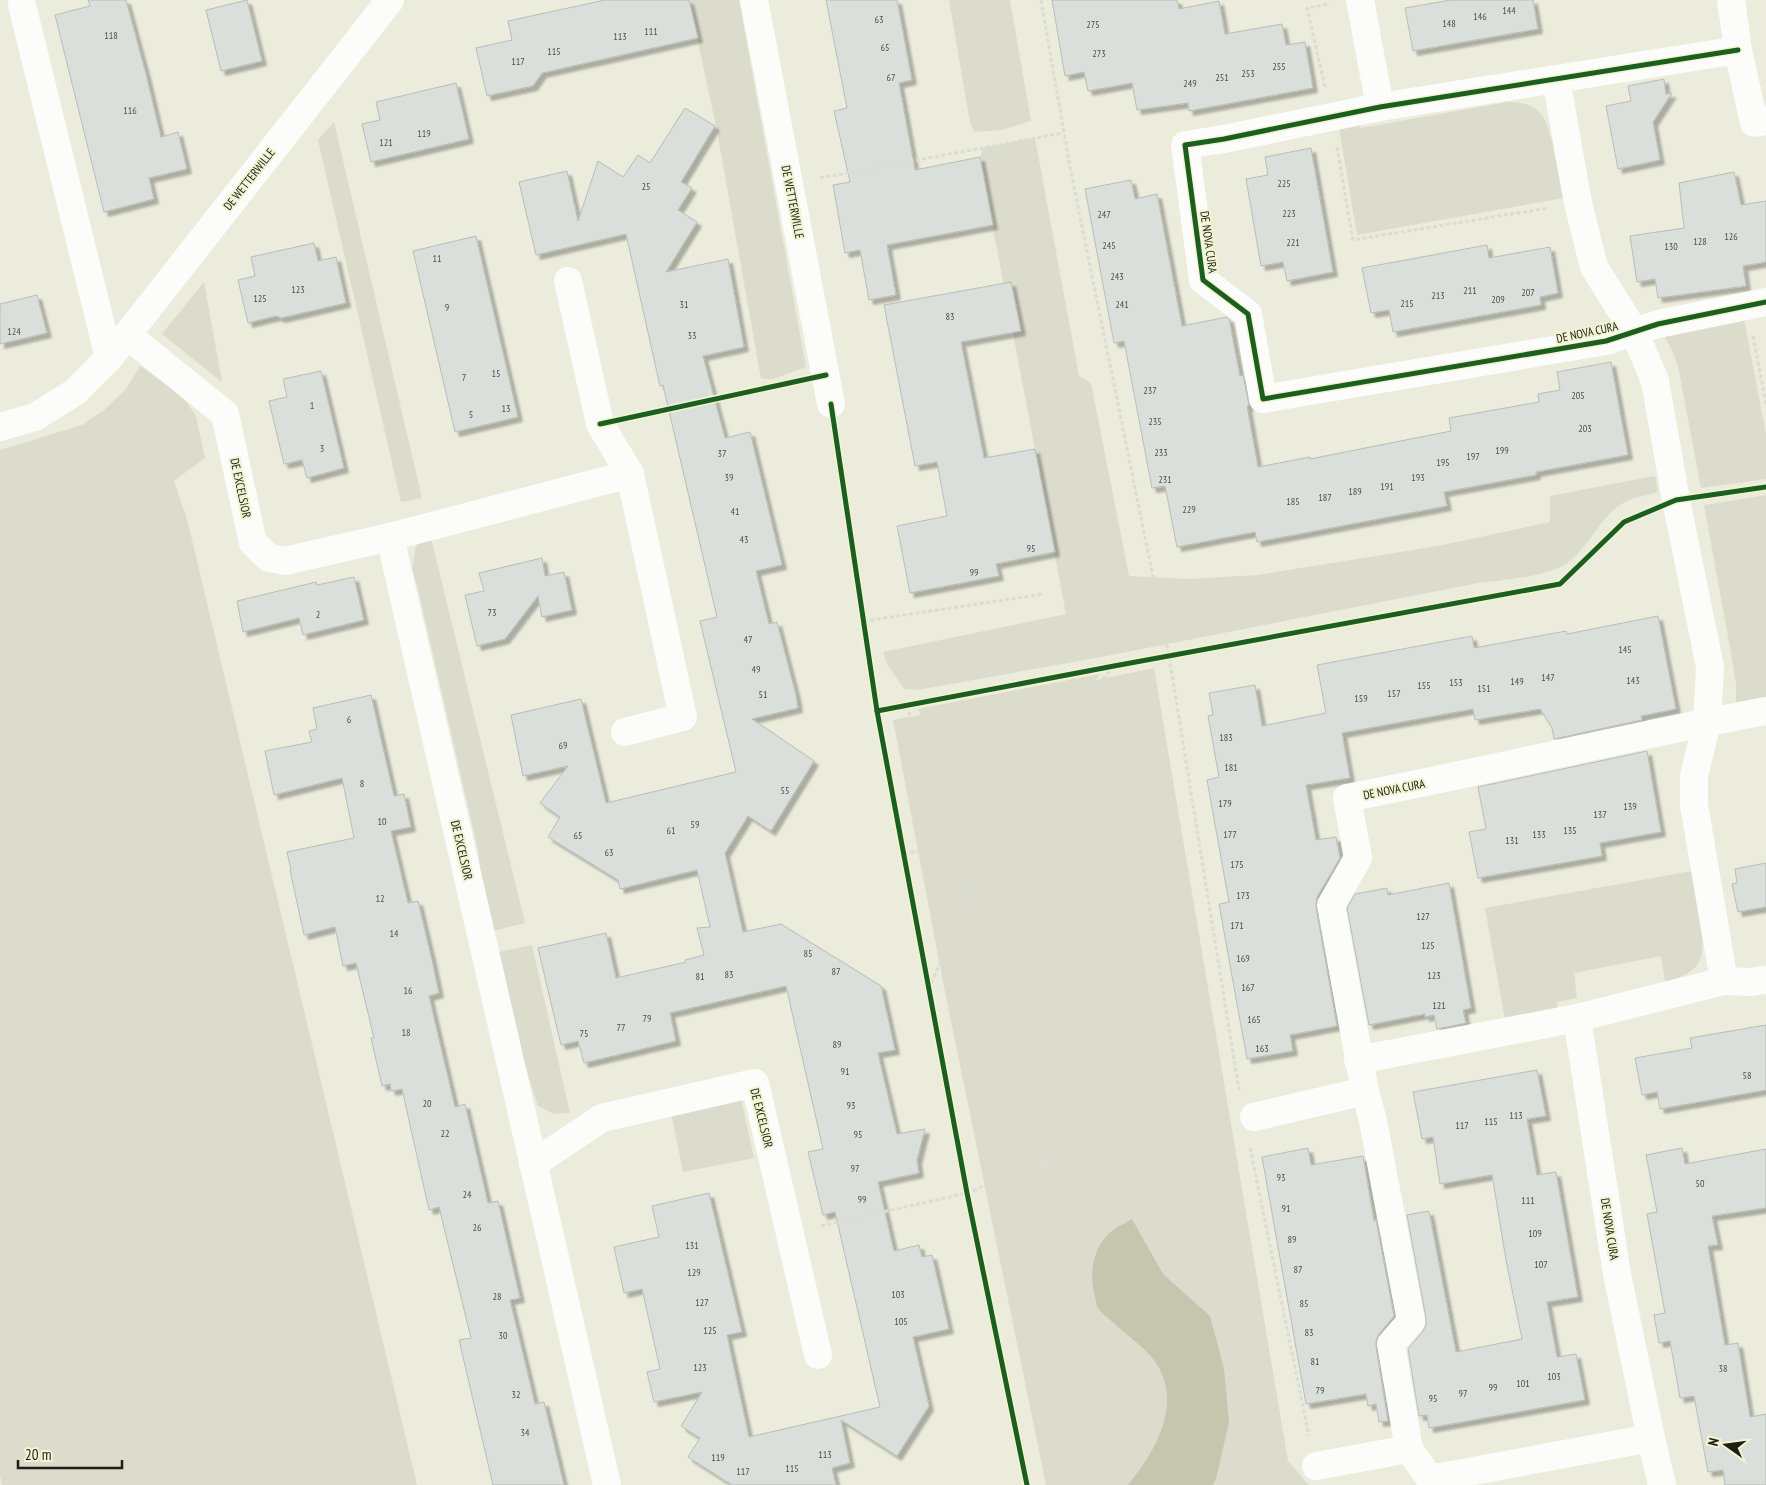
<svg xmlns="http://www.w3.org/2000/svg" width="1766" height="1485" viewBox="0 0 1766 1485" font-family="'PT Sans Narrow',sans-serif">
<defs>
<filter id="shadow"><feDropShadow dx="4.5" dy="4.5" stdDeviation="1" flood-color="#0004"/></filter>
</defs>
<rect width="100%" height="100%" fill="#ebecdb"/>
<!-- green -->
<g fill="#dbdccb">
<path d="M689,0H739L806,367L773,379H761L717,131Z"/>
<path d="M949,0H1010L1031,121L1001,130L975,132L970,123Z"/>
<path d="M1508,102C1546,102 1549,126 1555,156C1558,170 1560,184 1563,198L1357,235L1339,128L1359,123L1361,128Z"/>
<path d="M334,122L422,498L401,502L318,140Z"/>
<path d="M1035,138L1079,376L1091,383L1129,576L1189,579L1258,575L1438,546L1550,522V496L1655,476L1658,492C1648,495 1635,497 1625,502C1597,517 1588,554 1560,567C1538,578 1499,580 1473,584L1101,657L917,690L904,689L887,664L883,652L1066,614L980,159L982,148Z"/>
<path d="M204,282L222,382L162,334Z"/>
<path d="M1744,319L1766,434V479L1701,488L1678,366L1673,353L1664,335Z"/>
<path d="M140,366L182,396L196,416L205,458L174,481L187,519L417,1485H2L0,1475V450L82,425L104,410L126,389Z"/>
<path d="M1766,495V701L1736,706V684L1731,653L1704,505Z"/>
<path d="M431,538L525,923L489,932L484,905L478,850L418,589L412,569L416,545Z"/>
<path d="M1154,668L1288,1461L1309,1485H1046L945,992L893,720L921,715L918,709L1100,674L1096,680Z"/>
<path d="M1692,871C1695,886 1697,902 1700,917C1705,954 1707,971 1665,982L1661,956L1574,973L1577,998L1557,1002L1558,1010L1505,1020L1485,908Z"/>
<path d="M532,945L570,1113L554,1114L538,1106L503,996L494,953Z"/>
<path d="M741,1098L754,1158L683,1172L671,1112Z"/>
</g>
<!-- water -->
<path fill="#c4c6ad" d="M1132,1219L1163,1274L1210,1316L1224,1369L1229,1422L1216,1479L1213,1485H1128C1160,1446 1189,1391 1144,1349C1132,1339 1121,1329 1109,1319C1106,1316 1100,1312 1098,1308C1096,1306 1096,1300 1095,1297C1089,1274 1092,1247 1112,1231C1118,1226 1126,1223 1132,1219Z"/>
<!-- building -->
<g fill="#dadfdc" stroke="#b7bdb9" filter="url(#shadow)">
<path d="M88,0H126L146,74L161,137L178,132L187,169L149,178L154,199L104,212L55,15L90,6Z"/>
<path d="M247,0L262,61L221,71L206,10Z"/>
<path d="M605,0H689L698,38L542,73L533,86L487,96L476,48L512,40L508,21Z"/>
<path d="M826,0H897L912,80L899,83L915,170L980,157L993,225L887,245L896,295L869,300L860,250L845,253L833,185L850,182L834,111L847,108Z"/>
<path d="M1052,0H1177L1179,9L1219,1L1225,34L1282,24L1286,45L1305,42L1313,88L1189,111L1188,103L1137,110L1132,83L1088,91L1084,72L1065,76Z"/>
<path d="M1451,0H1533L1538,29L1413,51L1405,8Z"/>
<path d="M1664,79L1666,94L1672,93L1653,122L1660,160L1618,169L1606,106L1631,101L1628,86Z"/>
<path d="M456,83L469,139L371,162L362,124L380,120L376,102Z"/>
<path d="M685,108L715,126L681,182L692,188L678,210L697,222L666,272L728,259L744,347L703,356L725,438L750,432L782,565L756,571L769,624L777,622L796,695L798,708L752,719L814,761L771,831L748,816L725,853L743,932L781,924L881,986L895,1050L878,1053L897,1134L925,1129L917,1160L919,1173L878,1182L894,1251L919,1245L922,1257L932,1255L949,1329L913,1337L929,1406L897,1456L841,1420L850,1463L832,1468L836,1485H732L688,1457L700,1438L681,1426L702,1392L654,1402L647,1372L660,1369L642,1289L624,1293L614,1247L659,1237L652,1206L709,1193L742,1332L727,1335L749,1437L880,1407L835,1212L823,1215L808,1152L823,1149L786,986L670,1013L676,1041L584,1063L578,1041L561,1045L538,948L606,933L616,978L686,962L685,960L704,955L697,928L710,927L697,870L620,889L618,880L548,837L560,817L540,803L568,766L523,776L511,715L581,699L606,803L736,772L700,621L717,617L663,385L660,386L626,234L536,255L519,182L567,171L578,221L598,161L623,177L638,155L650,163Z"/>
<path d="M1311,148L1333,272L1287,281L1283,262L1261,266L1246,179L1268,175L1265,157Z"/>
<path d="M1734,172L1741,205L1766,201V262L1743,266L1746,286L1658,298L1655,279L1637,282L1630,236L1684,228L1679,183Z"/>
<path d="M1131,180L1135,199L1157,194L1182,326L1227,317L1229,319L1240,376L1243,375L1249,405L1247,406L1258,467L1310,457V459L1451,431L1449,418L1539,402L1538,394L1560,390L1557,372L1611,362L1628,455L1536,472V475L1444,492L1447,506L1257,542L1255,532L1177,547L1165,486L1152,488L1124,341L1114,343L1085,189Z"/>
<path d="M476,236L518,417L455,432L413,251Z"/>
<path d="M314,243L318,261L336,257L346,303L281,318L276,316L248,323L238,280L255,276L251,257Z"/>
<path d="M1487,245L1489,258L1550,247L1558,293L1540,297L1541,305L1393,332L1389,310L1371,313L1362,268Z"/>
<path d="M1011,282L1021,331L961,342L984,458L1035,449L1055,552L996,564L999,576L910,593L897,526L947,516L937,462L915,466L884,305Z"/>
<path d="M37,295L47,333L0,344V304Z"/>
<path d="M321,371L344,468L307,478L302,460L284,464L269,401L287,397L283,379Z"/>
<path d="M542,558L545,576L564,572L572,610L542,617L538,596L505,639L477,646L465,595L484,591L479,573Z"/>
<path d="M354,577L364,620L303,635L299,618L243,632L237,601L316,582L317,585Z"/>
<path d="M1658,616L1676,709L1641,716L1642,720L1554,739L1552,728L1540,709L1475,720L1473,709L1342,733L1350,778L1306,785L1316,840L1336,837L1340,858L1317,897L1316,907L1337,1026L1290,1035L1293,1051L1247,1059L1219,904L1229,902L1207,780L1219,777L1208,716L1213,715L1209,693L1255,685L1262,726L1326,713L1317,665L1472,636L1474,648L1566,631L1567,634Z"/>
<path d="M371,695L394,796L404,794L411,827L391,831L408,903L418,901L432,960L439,993L429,996L455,1107L465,1104L488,1203L498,1201L520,1298L510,1300L526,1366L535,1404L544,1402L564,1485H493L459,1340L471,1338L439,1207L429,1210L402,1089L391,1091L390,1084L382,1086L371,1038H374L356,963L343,966L335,927L304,935L290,870H291L287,852L354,838L342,778L274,795L265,751L312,742L309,731L317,729L313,708Z"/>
<path d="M1647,751L1661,832L1600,843L1602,856L1478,878L1469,832L1486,829L1478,787Z"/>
<path d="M1766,863V907L1738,912L1732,884L1737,883L1735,869Z"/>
<path d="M1449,883L1471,1008L1463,1010L1466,1023L1437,1029L1434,1015L1425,1017V1014L1369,1025L1347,908L1355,894L1387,888L1388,895Z"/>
<path d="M1766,1025V1090L1660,1109L1657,1092L1642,1095L1635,1058L1692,1048L1690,1038Z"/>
<path d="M1537,1070L1546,1116L1527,1119L1537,1175L1556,1172L1578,1297L1547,1302L1557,1357L1576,1354L1585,1400L1429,1428L1427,1415L1419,1416L1408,1349L1423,1331L1426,1325V1318L1407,1215L1429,1211L1456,1352L1522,1339L1506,1260L1492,1175L1440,1184L1433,1137L1422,1139L1413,1092Z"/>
<path d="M1308,1148L1311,1165L1363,1156L1374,1221L1376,1220L1394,1316L1379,1334L1376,1340V1347L1388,1421L1379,1422L1376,1404L1368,1406L1366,1394L1306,1404L1262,1157Z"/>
<path d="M1682,1148L1685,1164L1766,1149V1208L1712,1216L1718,1245L1708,1246L1725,1345L1738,1343L1750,1417L1766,1414V1485H1725L1723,1470L1708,1472L1694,1396L1680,1398L1670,1341L1659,1343L1654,1315L1665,1313L1647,1214L1657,1212L1646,1155Z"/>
</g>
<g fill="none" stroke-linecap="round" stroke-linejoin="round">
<!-- path -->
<g stroke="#dbdcd6" stroke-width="3" stroke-dasharray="4 2.5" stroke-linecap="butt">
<path d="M1041,0L1070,167L1169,656L1239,1090"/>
<path d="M1325,87L1307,8L1330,4"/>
<path d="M1337,147L1353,240L1548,208"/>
<path d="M820,178L1063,133"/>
<path d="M1753,336L1766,404"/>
<path d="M864,621L1044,594"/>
<path d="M904,707L934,743L944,774L945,811L969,893L979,955L1001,1003L1024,1048L1029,1082L1027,1111L1030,1133L1044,1162L1037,1187L1041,1254L1056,1342L1072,1414L1088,1470L1087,1485"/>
<path d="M904,853L922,851L936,859L961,870"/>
<path d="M929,989L981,867L1005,845L1046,812L1066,760L1071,735L1080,714L1094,689L1114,666"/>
<path d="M1250,1148L1309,1436"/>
<path d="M821,1226L967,1193L1044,1162L1088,1148L1112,1146L1135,1149L1225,1125"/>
</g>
<!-- street -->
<g stroke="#fcfcfa" stroke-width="28">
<path d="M754,0L831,404"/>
<path d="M1360,0L1380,107"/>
<path d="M1731,0L1738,50L1754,123L1766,121"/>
<path d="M22,5L109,358"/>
<path d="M1738,50L1380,107L1224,139L1185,145L1203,280L1248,314L1263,399L1606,341L1658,324L1766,302"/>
<path d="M1556,79L1578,203L1594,267L1634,331L1655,381L1676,500L1710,667L1707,722L1694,776V805L1724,981"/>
<path d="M568,281L600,424L630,474L683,717L625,732"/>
<path d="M127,335L225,414L253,543L269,558L285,561L390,537L630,474"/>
<path d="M0,427L35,417L75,392L109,358L390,0"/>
<path d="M390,537L607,1485"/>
<path d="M1577,1018L1617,1274L1651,1438L1662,1485"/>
<path d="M1358,1060L1577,1018L1724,981L1750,982L1766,980"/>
<path d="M1365,1091L1331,905L1358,858L1347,798C1487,771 1626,737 1766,711"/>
<path d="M1254,1117L1365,1091L1373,1121L1411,1321L1391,1344L1409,1449L1430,1479L1651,1438"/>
<path d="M533,1164L602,1118L755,1083L818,1355"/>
<path d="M1316,1466L1409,1449"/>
</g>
<!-- cycleway casing -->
<g stroke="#f1f4d3" stroke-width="8">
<g id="cycleway">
<path d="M1738,50L1380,107L1224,139L1185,145L1203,280L1248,314L1263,399L1606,341L1658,324L1766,302"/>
<path d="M831,404L877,711L967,1193L1027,1485"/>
<path d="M600,424L826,375"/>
<path d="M877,711L1114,666L1560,584L1624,522L1676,500L1766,487"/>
</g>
</g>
<!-- cycleway -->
<use href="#cycleway" stroke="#1b5e20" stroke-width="5"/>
</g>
<g text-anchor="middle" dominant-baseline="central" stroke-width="4" stroke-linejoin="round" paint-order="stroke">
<!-- number labels -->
<g font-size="10" fill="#4d4f45">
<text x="1509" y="10">144</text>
<text x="1480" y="16">146</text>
<text x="879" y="19">63</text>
<text x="1449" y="23">148</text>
<text x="1093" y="24">275</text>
<text x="651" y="31">111</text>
<text x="111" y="35">118</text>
<text x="620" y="36">113</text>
<text x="885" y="47">65</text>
<text x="554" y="51">115</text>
<text x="1099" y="53">273</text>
<text x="518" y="61">117</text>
<text x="1279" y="66">255</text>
<text x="1248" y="73">253</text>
<text x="891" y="77">67</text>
<text x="1222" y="77">251</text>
<text x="1190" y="83">249</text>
<text x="130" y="110">116</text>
<text x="424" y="133">119</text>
<text x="386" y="142">121</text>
<text x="1284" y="183">225</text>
<text x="646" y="186">25</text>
<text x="1289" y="213">223</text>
<text x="1104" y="214">247</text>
<text x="1731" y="236">126</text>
<text x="1700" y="241">128</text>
<text x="1293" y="242">221</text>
<text x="1109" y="245">245</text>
<text x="1671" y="246">130</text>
<text x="437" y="258">11</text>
<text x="1117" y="276">243</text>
<text x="298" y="289">123</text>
<text x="1470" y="290">211</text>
<text x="1528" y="292">207</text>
<text x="1438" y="295">213</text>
<text x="260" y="298">125</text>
<text x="1498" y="299">209</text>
<text x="1407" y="303">215</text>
<text x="684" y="304">31</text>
<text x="1122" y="304">241</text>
<text x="447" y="307">9</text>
<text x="950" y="316">83</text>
<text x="14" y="331">124</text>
<text x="692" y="335">33</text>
<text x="496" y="373">15</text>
<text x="464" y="377">7</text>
<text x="1150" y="390">237</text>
<text x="1578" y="395">205</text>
<text x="312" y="405">1</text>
<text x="506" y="408">13</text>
<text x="471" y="414">5</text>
<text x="1155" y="421">235</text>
<text x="1585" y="428">203</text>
<text x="322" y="448">3</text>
<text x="1502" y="450">199</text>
<text x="1161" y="452">233</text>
<text x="722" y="453">37</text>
<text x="1473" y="456">197</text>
<text x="1443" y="462">195</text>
<text x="729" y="477">39</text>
<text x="1418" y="477">193</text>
<text x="1165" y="479">231</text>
<text x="1387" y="486">191</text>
<text x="1355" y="491">189</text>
<text x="1325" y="497">187</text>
<text x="1293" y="501">185</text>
<text x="1189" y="509">229</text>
<text x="735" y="511">41</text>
<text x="744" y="539">43</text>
<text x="1031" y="548">95</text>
<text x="974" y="572">99</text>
<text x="492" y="612">73</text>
<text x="318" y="614">2</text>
<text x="748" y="639">47</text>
<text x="1625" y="649">145</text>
<text x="756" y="669">49</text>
<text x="1548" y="677">147</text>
<text x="1633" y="680">143</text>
<text x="1517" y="681">149</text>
<text x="1456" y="682">153</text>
<text x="1424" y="685">155</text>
<text x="1484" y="688">151</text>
<text x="1394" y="693">157</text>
<text x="763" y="694">51</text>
<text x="1361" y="698">159</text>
<text x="349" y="719">6</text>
<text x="1226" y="737">183</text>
<text x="563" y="745">69</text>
<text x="1231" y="767">181</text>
<text x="362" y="783">8</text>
<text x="785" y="790">55</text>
<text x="1225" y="803">179</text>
<text x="1630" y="806">139</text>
<text x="1600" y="814">137</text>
<text x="382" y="821">10</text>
<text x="695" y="824">59</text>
<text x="671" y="830">61</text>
<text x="1570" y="830">135</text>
<text x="1230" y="834">177</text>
<text x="1539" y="834">133</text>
<text x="578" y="835">65</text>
<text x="1512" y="840">131</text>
<text x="609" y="852">63</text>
<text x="1237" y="864">175</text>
<text x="1243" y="895">173</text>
<text x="380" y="898">12</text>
<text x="1423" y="916">127</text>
<text x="1237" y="925">171</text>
<text x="394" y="933">14</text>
<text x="1428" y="945">125</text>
<text x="808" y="953">85</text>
<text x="1243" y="958">169</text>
<text x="836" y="971">87</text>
<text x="729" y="974">83</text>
<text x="1434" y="975">123</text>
<text x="700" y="976">81</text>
<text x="1248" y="987">167</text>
<text x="408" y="990">16</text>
<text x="1439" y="1005">121</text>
<text x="647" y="1018">79</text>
<text x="1254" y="1019">165</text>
<text x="621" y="1027">77</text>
<text x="406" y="1032">18</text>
<text x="584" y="1033">75</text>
<text x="837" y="1044">89</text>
<text x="1262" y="1048">163</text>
<text x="845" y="1071">91</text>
<text x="1747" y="1075">58</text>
<text x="427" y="1103">20</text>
<text x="851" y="1105">93</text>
<text x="1516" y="1115">113</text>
<text x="1491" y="1121">115</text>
<text x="1462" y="1125">117</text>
<text x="445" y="1133">22</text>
<text x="858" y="1134">95</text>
<text x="855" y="1168">97</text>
<text x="1281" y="1177">93</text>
<text x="1700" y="1183">50</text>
<text x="467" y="1194">24</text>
<text x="862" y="1199">99</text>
<text x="1528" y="1200">111</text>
<text x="1286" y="1208">91</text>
<text x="477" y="1227">26</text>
<text x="1535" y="1233">109</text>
<text x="1292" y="1239">89</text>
<text x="692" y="1245">131</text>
<text x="1541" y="1264">107</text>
<text x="1298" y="1269">87</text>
<text x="694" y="1272">129</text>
<text x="898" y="1294">103</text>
<text x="497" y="1296">28</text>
<text x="702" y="1302">127</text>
<text x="1304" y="1303">85</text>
<text x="901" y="1321">105</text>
<text x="710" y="1330">125</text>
<text x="1309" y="1332">83</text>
<text x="503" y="1335">30</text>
<text x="1315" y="1361">81</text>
<text x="700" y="1367">123</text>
<text x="1723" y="1368">38</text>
<text x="1554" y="1376">103</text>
<text x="1523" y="1383">101</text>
<text x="1493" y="1387">99</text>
<text x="1320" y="1390">79</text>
<text x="1463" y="1393">97</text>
<text x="516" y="1394">32</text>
<text x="1433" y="1398">95</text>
<text x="525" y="1432">34</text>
<text x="825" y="1454">113</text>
<text x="718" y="1457">119</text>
<text x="792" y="1468">115</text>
<text x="743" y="1471">117</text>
</g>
<!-- street labels -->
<g font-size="12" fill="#1e1f13" stroke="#f1f4d3">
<text transform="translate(249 179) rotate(-52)">DE WETTERWILLE</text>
<text transform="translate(793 202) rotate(79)">DE WETTERWILLE</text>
<text transform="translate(1209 242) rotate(82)">DE NOVA CURA</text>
<text transform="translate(1587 332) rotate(-12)">DE NOVA CURA</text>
<text transform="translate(241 488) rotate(78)">DE EXCELSIOR</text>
<text transform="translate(1394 789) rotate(-11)">DE NOVA CURA</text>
<text transform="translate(462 850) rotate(77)">DE EXCELSIOR</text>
<text transform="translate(762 1118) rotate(76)">DE EXCELSIOR</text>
<text transform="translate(1610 1229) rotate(81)">DE NOVA CURA</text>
</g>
</g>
<!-- north arrow -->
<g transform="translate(1726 1445) rotate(284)" stroke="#f1f4d3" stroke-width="4" paint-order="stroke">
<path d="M0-4L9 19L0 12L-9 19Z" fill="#1e1f13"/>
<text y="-8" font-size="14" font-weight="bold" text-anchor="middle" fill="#1e1f13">N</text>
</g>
<!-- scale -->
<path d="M18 1460v8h104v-8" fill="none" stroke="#1e1f13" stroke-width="2.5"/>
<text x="25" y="1460" font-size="15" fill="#1e1f13" stroke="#f1f4d3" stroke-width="4" paint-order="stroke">20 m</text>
</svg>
